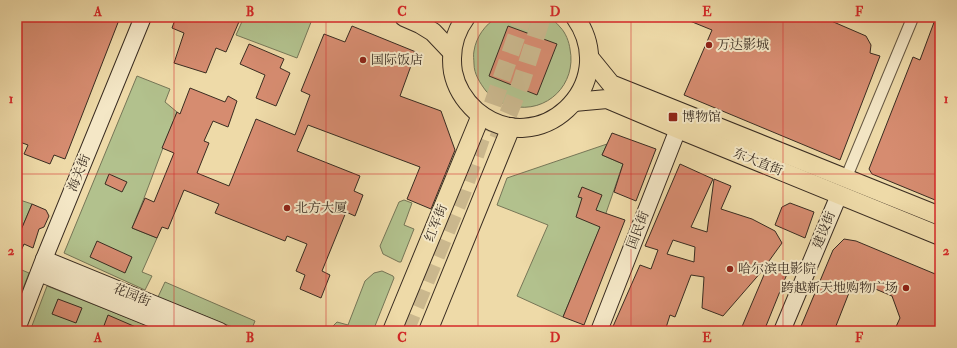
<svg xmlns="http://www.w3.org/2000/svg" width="957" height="348" viewBox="0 0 957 348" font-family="'IM FELL Double Pica','Noto Serif SC',serif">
<rect width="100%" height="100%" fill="#eedaa8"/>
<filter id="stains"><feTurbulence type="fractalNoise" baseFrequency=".005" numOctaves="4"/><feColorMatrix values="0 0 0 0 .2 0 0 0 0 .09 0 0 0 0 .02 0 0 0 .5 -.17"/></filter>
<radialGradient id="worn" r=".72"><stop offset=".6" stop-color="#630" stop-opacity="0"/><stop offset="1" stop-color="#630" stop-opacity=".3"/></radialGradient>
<!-- green -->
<g fill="#b2c18d" stroke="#767657">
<path d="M244,17H313L297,58L236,35Z"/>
<path d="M497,17H549C553,20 557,23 560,27C566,33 569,42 570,49C577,84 547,114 512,106C502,104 493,99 486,91C480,83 474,74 474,64C474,60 473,55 474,51C476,37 485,25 497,17Z"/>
<path d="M137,76L170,89L165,102L177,112C161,151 148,190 132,228L157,238L142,272L152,276L145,290L64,253Z"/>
<path d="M607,144L602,155L623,164L606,213L563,317L517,296L548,225L497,205L507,178Z"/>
<path d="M17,199L32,204L21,230L17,228Z"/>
<path d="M404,200L412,203L404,225L414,229L401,262H399L383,254L380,246L399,202Z"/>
<path d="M17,268L29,273L17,304Z"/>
<path d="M382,271L393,276L394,278L373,331H328L337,322L348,325L365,281L374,273Z"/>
<path d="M165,282L255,321L251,331H242L158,297Z"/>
<path d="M47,286L161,331H30Z"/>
</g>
<!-- building -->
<g fill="#d68c70" stroke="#392c21" fill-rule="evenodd">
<path d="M17,17H111L119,20L65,159L54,155L50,164L24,154L28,145L17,141Z"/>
<path d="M176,17H241L226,52L216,48L206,73L174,63L184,33L172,28Z"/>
<path d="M680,17H822L866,36L871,45L870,53L880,56L840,160L684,95L712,30Z"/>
<path d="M936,17H940V202L872,174L869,169L913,57L920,60Z"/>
<path d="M352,26L416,52L400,96L441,111L455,150L431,209L407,199L420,167L308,125L297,151L360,176L354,191L363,195L355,216L346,212L322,271L330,275L321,298L300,289L305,275L296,271L307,244L287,236L285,241L215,213L219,204L184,190L168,229L162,227L157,238L132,228L145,198L154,202L174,153L162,148L177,112L180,114L190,88L225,102L228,96L237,101L228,127L213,121L204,141L209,143L197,173L229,186L256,119L295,135L310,95L301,91L324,34L345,42Z"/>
<path d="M508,26L557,44L537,95L489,76Z"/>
<path d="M249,44L284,59L280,68L290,73L276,106L256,98L265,75L240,64Z"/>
<path d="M612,133L656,149L636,201L614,192L623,164L602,155Z"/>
<path d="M680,164L713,179L691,227L707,232L714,179L731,186L721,209L752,219L775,231L782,243L769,261L789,269L764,331H750L741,329L769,263L723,316L702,308L704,277L691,275L675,317L670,315L665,331H611L640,265L651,269L658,250L645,246ZM673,240L695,247L694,262L667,254Z"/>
<path d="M109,174L127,182L122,192L105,184Z"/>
<path d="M582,187L602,195L596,210L625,220L584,325L563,317L600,227L576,217L582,198L578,197Z"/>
<path d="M790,203L814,212L805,238L775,225L782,207Z"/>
<path d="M32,204L46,210L49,216L44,227L39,229L33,248L24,244L17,260V228L21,230Z"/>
<path d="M844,239L856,241L940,276V331H894L900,318L892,296L854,280L834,331H799L833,250Z"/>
<path d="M97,241L132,257L125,273L90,257Z"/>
<path d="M58,299L82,308L76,323L52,314Z"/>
<path d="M108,315L145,331H102Z"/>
</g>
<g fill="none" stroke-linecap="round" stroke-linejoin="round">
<!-- primary-tunnel -->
<g stroke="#cab78d" stroke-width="18" stroke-dasharray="18 9" stroke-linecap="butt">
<path d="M498,139L521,83L542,17"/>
<path d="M405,331L462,193L523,17"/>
</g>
<!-- street casing -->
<g stroke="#665843" stroke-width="13">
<path id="street" d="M846,178L913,17"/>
</g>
<!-- secondary casing -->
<g stroke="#392c21" stroke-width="18">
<g id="secondary">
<path d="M44,259L220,331"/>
<path d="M39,273L182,331"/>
<path d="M17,329L44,259L143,17"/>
<path d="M599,331L678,129"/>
<path d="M782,331L839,195"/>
</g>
</g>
<!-- primary casing -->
<g stroke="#392c21" stroke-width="20">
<g id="primary">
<path d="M404,17L420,24L433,32L452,52"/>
<path d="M466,17C454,33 450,53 453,72C456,87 465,101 476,111C538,163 623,85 575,17"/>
<path d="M589,57L611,84L940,216"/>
<path d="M574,102L607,99L678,129L940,236"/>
<path d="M392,331L481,115"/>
<path d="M428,331L511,127"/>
</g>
</g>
<!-- street -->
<use href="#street" stroke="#f4e7c6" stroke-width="11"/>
<!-- secondary -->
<use href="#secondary" stroke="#f4e7c6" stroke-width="16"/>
<!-- primary -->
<use href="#primary" stroke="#eedaa8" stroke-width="18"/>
</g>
<!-- grid -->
<path fill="none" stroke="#d62828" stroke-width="1" stroke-opacity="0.55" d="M174,17V331M326,17V331M478,17V331M631,17V331M783,17V331M17,174H940"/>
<!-- markers -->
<g fill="#8f2418" stroke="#f4e7c6" stroke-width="1.5">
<circle cx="709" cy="45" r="4"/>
<circle cx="363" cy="60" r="4"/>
<rect x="668" y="112" width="10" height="10" rx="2"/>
<circle cx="287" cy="208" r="4"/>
<circle cx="730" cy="269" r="4"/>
<circle cx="906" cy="288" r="4"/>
</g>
<g text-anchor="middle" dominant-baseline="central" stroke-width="4" stroke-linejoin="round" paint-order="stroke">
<!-- poi labels -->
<g font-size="13" fill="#392c21" stroke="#f4e7c6" text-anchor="start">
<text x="717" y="45">万达影城</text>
<text x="371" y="60">国际饭店</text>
<text x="682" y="117">博物馆</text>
<text x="295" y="208">北方大厦</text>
<text x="738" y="269">哈尔滨电影院</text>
<text x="898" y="288" text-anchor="end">跨越新天地购物广场</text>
</g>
<!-- street labels -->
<g font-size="13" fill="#392c21" stroke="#f4e7c6">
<text transform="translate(758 162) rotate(22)">东大直街</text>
<text transform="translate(79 173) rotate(-68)">海关街</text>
<text transform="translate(436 223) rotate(-68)">红军街</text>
<text transform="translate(638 230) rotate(-69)">国民街</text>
<text transform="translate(824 230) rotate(-68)">建设街</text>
<text transform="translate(132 295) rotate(22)">花园街</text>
</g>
</g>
<!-- margin -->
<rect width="957" height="348" fill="none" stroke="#eedaa8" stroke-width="44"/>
<rect x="22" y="22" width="913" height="304" fill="none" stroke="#d62828" stroke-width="1.5"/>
<g font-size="13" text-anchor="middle" font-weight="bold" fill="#d62828">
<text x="98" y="16">A</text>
<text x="250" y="16">B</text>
<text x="402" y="16">C</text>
<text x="555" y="16">D</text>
<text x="707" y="16">E</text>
<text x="859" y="16">F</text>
<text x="11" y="103">1</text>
<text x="946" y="103">1</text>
<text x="11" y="255">2</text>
<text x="946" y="255">2</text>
<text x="98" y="342">A</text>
<text x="250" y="342">B</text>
<text x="402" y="342">C</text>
<text x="555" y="342">D</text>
<text x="707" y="342">E</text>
<text x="859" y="342">F</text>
</g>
<rect width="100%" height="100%" filter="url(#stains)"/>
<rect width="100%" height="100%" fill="url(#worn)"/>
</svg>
